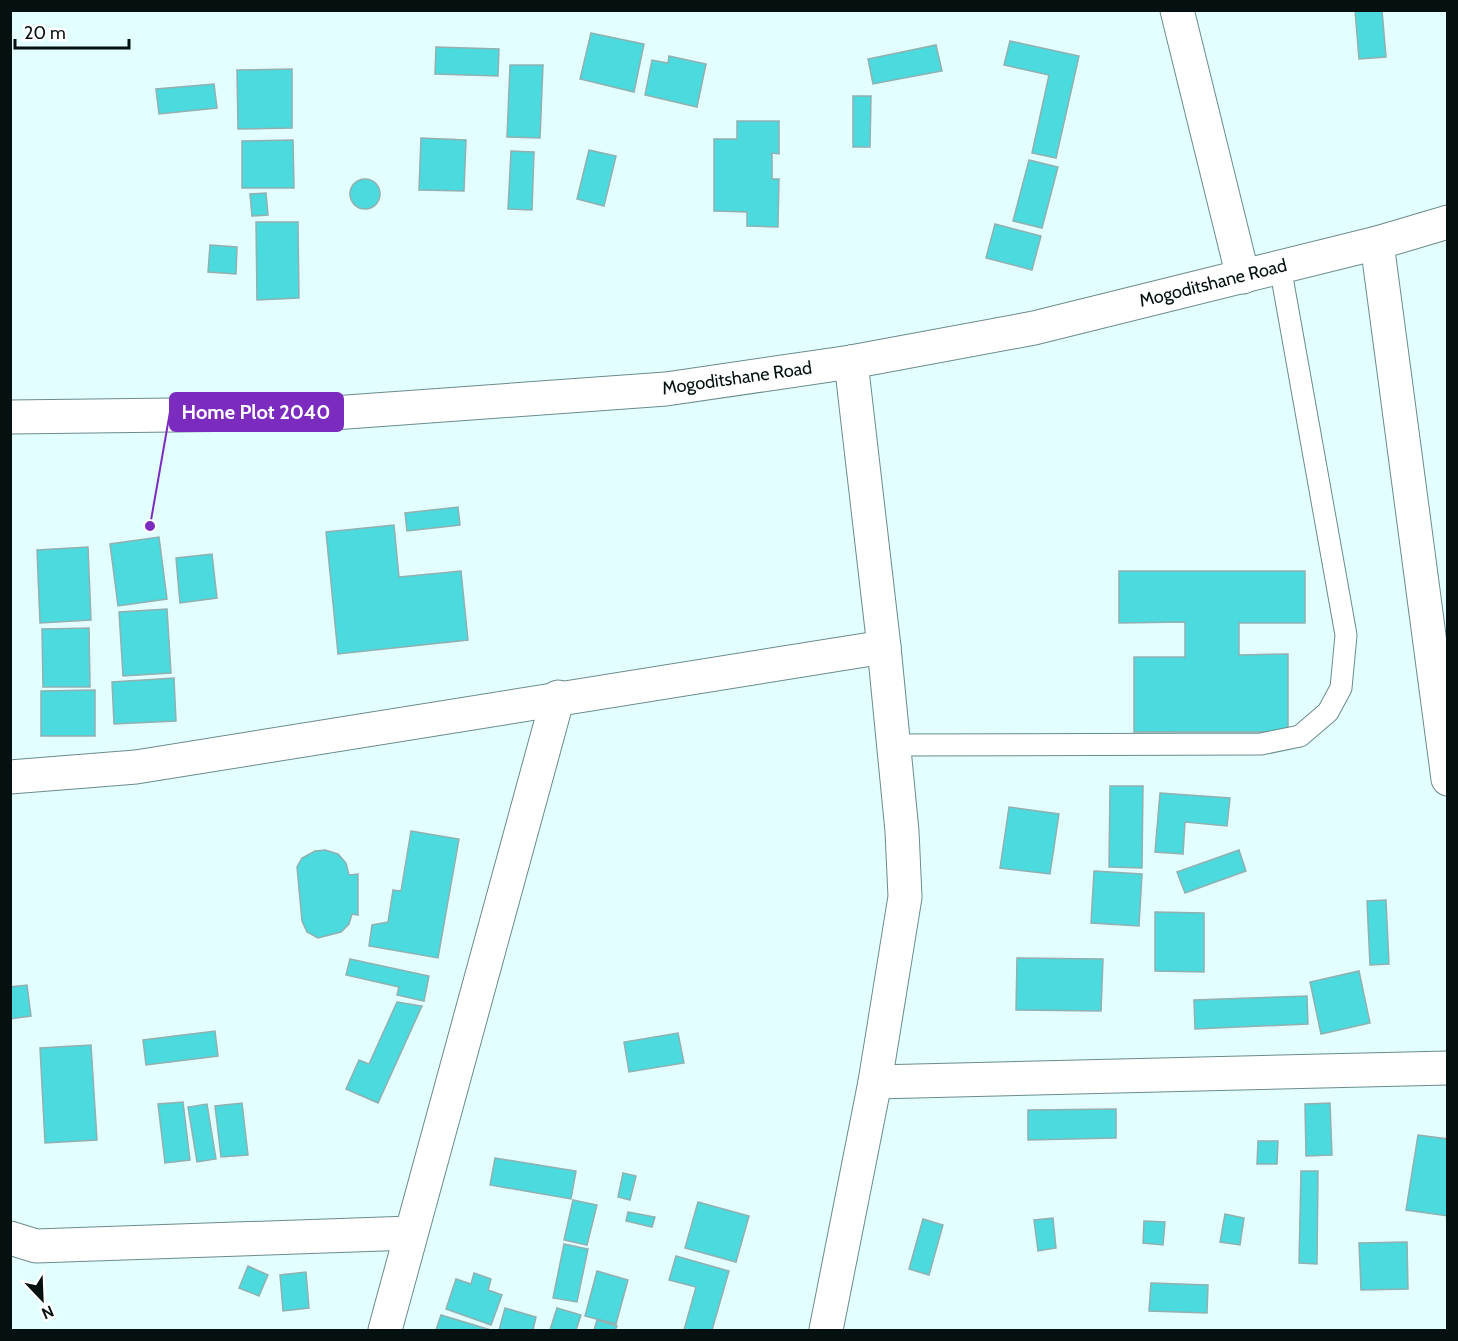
<svg xmlns="http://www.w3.org/2000/svg" width="1458" height="1341" viewBox="0 0 1458 1341" font-family="Cabin,sans-serif">
<rect width="100%" height="100%" fill="#e3fefe"/>
<!-- building -->
<g fill="#4bdadd" stroke="#90b0b1" stroke-width="1.5">
<path d="M1355,10H1382L1386,57L1359,59Z"/>
<path d="M591,33L644,44L634,92L580,79Z"/>
<path d="M1010,41L1079,56L1056,158L1032,153L1049,75L1004,65Z"/>
<path d="M936,45L942,71L873,84L868,59Z"/>
<path d="M436,47L499,49L498,76L435,74Z"/>
<path d="M669,56L706,64L697,107L645,95L652,60L668,63Z"/>
<path d="M510,65H543L540,138L507,137Z"/>
<path d="M292,69V128L238,129L237,70Z"/>
<path d="M214,84L217,108L159,114L156,89Z"/>
<path d="M853,96H871L870,147H853Z"/>
<path d="M737,121H779V154L772,153V179H779L778,227L747,226V212L714,211V139H737Z"/>
<path d="M421,138L466,140L464,191L419,190Z"/>
<path d="M293,140L294,188H242V141Z"/>
<path d="M589,150L616,156L604,206L577,199Z"/>
<path d="M511,151L534,152L532,210L508,209Z"/>
<path d="M1029,160L1058,167L1042,228L1013,221Z"/>
<circle cx="365" cy="194" r="15"/>
<path d="M266,193L268,215L252,216L250,194Z"/>
<path d="M256,222H298L299,298L257,300Z"/>
<path d="M995,224L1041,236L1032,270L986,258Z"/>
<path d="M210,245L237,247L236,274L208,272Z"/>
<path d="M458,507L460,525L407,531L405,513Z"/>
<path d="M394,525L399,577L461,571L468,640L338,654L326,532Z"/>
<path d="M159,537L167,599L118,606L110,544Z"/>
<path d="M88,547L91,620L40,623L37,550Z"/>
<path d="M212,554L217,598L180,603L176,558Z"/>
<path d="M1119,571H1305V623H1239V655L1288,654V732H1134V657H1185V622L1119,623Z"/>
<path d="M167,609L171,673L123,676L119,612Z"/>
<path d="M89,628L90,687H43L42,629Z"/>
<path d="M174,678L176,721L114,724L112,682Z"/>
<path d="M95,690V736H41V691Z"/>
<path d="M1110,786H1143L1142,868L1109,867Z"/>
<path d="M1160,793L1230,798L1227,826L1185,822L1183,854L1155,852Z"/>
<path d="M1009,807L1059,814L1050,874L1000,868Z"/>
<path d="M411,831L459,839L438,958L369,946L372,925L388,922L393,890L401,891Z"/>
<path d="M325,850L338,854L346,863L349,875L358,874V915L352,914L349,924L341,932L318,938L307,932L302,921L297,867L302,858L315,851Z"/>
<path d="M1239,850L1246,871L1185,893L1177,872Z"/>
<path d="M1094,871L1142,874L1139,926L1091,923Z"/>
<path d="M1386,900L1389,964L1370,965L1367,901Z"/>
<path d="M1155,912L1204,913V972L1155,971Z"/>
<path d="M1017,958L1103,959L1101,1011L1016,1010Z"/>
<path d="M350,959L429,976L424,1001L397,995L399,987L346,975Z"/>
<path d="M1359,971L1370,1023L1321,1034L1310,982Z"/>
<path d="M27,985L31,1016L10,1019V987Z"/>
<path d="M1307,996L1308,1024L1195,1029L1194,1000Z"/>
<path d="M397,1002L422,1006L378,1103L346,1089L359,1060L369,1064Z"/>
<path d="M215,1031L218,1056L146,1065L143,1040Z"/>
<path d="M678,1033L684,1063L629,1072L624,1042Z"/>
<path d="M91,1045L97,1140L45,1143L40,1048Z"/>
<path d="M183,1102L190,1160L165,1163L158,1104Z"/>
<path d="M242,1103L248,1155L221,1157L215,1106Z"/>
<path d="M1330,1103L1332,1155L1306,1156L1305,1104Z"/>
<path d="M207,1104L216,1159L197,1162L188,1107Z"/>
<path d="M1116,1109V1138L1028,1140V1110Z"/>
<path d="M1418,1135L1448,1139V1216L1406,1210Z"/>
<path d="M1258,1141H1278L1277,1164H1257Z"/>
<path d="M495,1158L576,1171L571,1199L490,1185Z"/>
<path d="M1301,1171H1318L1317,1264L1299,1263Z"/>
<path d="M623,1173L636,1176L630,1200L618,1197Z"/>
<path d="M573,1200L597,1205L587,1245L564,1240Z"/>
<path d="M698,1202L749,1216L736,1262L685,1248Z"/>
<path d="M628,1212L655,1217L652,1227L626,1221Z"/>
<path d="M1225,1214L1244,1218L1240,1245L1220,1242Z"/>
<path d="M1053,1218L1056,1248L1038,1251L1034,1220Z"/>
<path d="M923,1219L943,1225L929,1275L909,1269Z"/>
<path d="M1144,1221L1165,1222L1163,1245L1143,1243Z"/>
<path d="M1407,1242L1408,1289L1361,1290L1359,1243Z"/>
<path d="M564,1244L588,1249L577,1302L553,1298Z"/>
<path d="M676,1256L729,1271L712,1330H684L696,1287L669,1280Z"/>
<path d="M248,1266L268,1275L259,1296L239,1288Z"/>
<path d="M597,1271L628,1280L616,1324L585,1316Z"/>
<path d="M306,1272L309,1308L283,1311L280,1275Z"/>
<path d="M474,1273L491,1279L488,1290L502,1295L491,1325L446,1309L456,1279L471,1284Z"/>
<path d="M1151,1283L1208,1285L1207,1313L1149,1311Z"/>
<path d="M505,1308L536,1317L533,1330H499Z"/>
<path d="M557,1308L581,1315L576,1330H550Z"/>
<path d="M441,1315L491,1330H436Z"/>
<path d="M597,1320L617,1326L615,1330H594Z"/>
</g>
<g fill="none" stroke-linecap="round" stroke-linejoin="round">
<!-- lane casing -->
<g stroke="#6b8b8b" stroke-width="23">
<path id="lane" d="M893,745L1261,744L1300,736L1328,712L1341,688L1346,635L1280,266"/>
</g>
<!-- street casing -->
<g stroke="#6b8b8b" stroke-width="35">
<g id="street">
<path d="M1177,10L1243,277"/>
<path d="M1377,243L1448,779"/>
<path d="M10,777L136,767L884,647"/>
<path d="M875,1082L1448,1068"/>
<path d="M10,1238L36,1246L411,1233"/>
<path d="M385,1330L558,697"/>
<path d="M826,1330L875,1082L905,897L902,831L884,647L851,362"/>
</g>
</g>
<!-- secondary casing -->
<g stroke="#6b8b8b" stroke-width="35">
<path id="secondary" d="M10,417L333,413L666,389L851,362L1034,328L1377,243L1448,222"/>
</g>
<!-- lane -->
<use href="#lane" stroke="#fff" stroke-width="21"/>
<!-- street -->
<use href="#street" stroke="#fff" stroke-width="33"/>
<!-- secondary -->
<use href="#secondary" stroke="#fff" stroke-width="33"/>
</g>
<g text-anchor="middle" dominant-baseline="central" stroke-width="4.5" stroke-linejoin="round" paint-order="stroke">
<!-- street labels -->
<g font-size="18" fill="#051011" stroke="#fff">
<text transform="translate(1213 283) rotate(-14)">Mogoditshane Road</text>
<text transform="translate(737 378) rotate(-8)">Mogoditshane Road</text>
</g>
</g>
<!-- callouts -->
<path fill="none" stroke="#7b2cbf" stroke-width="2" d="M150 526L170 412"/>
<circle fill="#7b2cbf" stroke="#fff" stroke-width="2" cx="150" cy="526" r="6"/>
<rect fill="#7b2cbf" stroke="#7b2cbf" stroke-width="2" x="170" y="393" width="173" height="38" rx="6"/>
<g font-size="20" text-anchor="middle" font-weight="bold" fill="#fff">
<text x="256" y="419">Home Plot 2040</text>
</g>
<!-- border -->
<rect width="1458" height="1341" fill="none" stroke="#051011" stroke-width="24"/>
<!-- north arrow -->
<g transform="translate(42 1299) rotate(157)" stroke="#ffffff" stroke-width="4.5" paint-order="stroke">
<path d="M0-4.5L10 22L0 15L-10 22Z" fill="#051011"/>
<text y="-9" font-size="16" font-weight="bold" text-anchor="middle" fill="#051011">N</text>
</g>
<!-- scale -->
<path d="M15 39v9h114v-9" fill="none" stroke="#051011" stroke-width="3"/>
<text x="24" y="39" font-size="18" fill="#051011" stroke="#ffffff" stroke-width="4.5" paint-order="stroke">20 m</text>
</svg>
